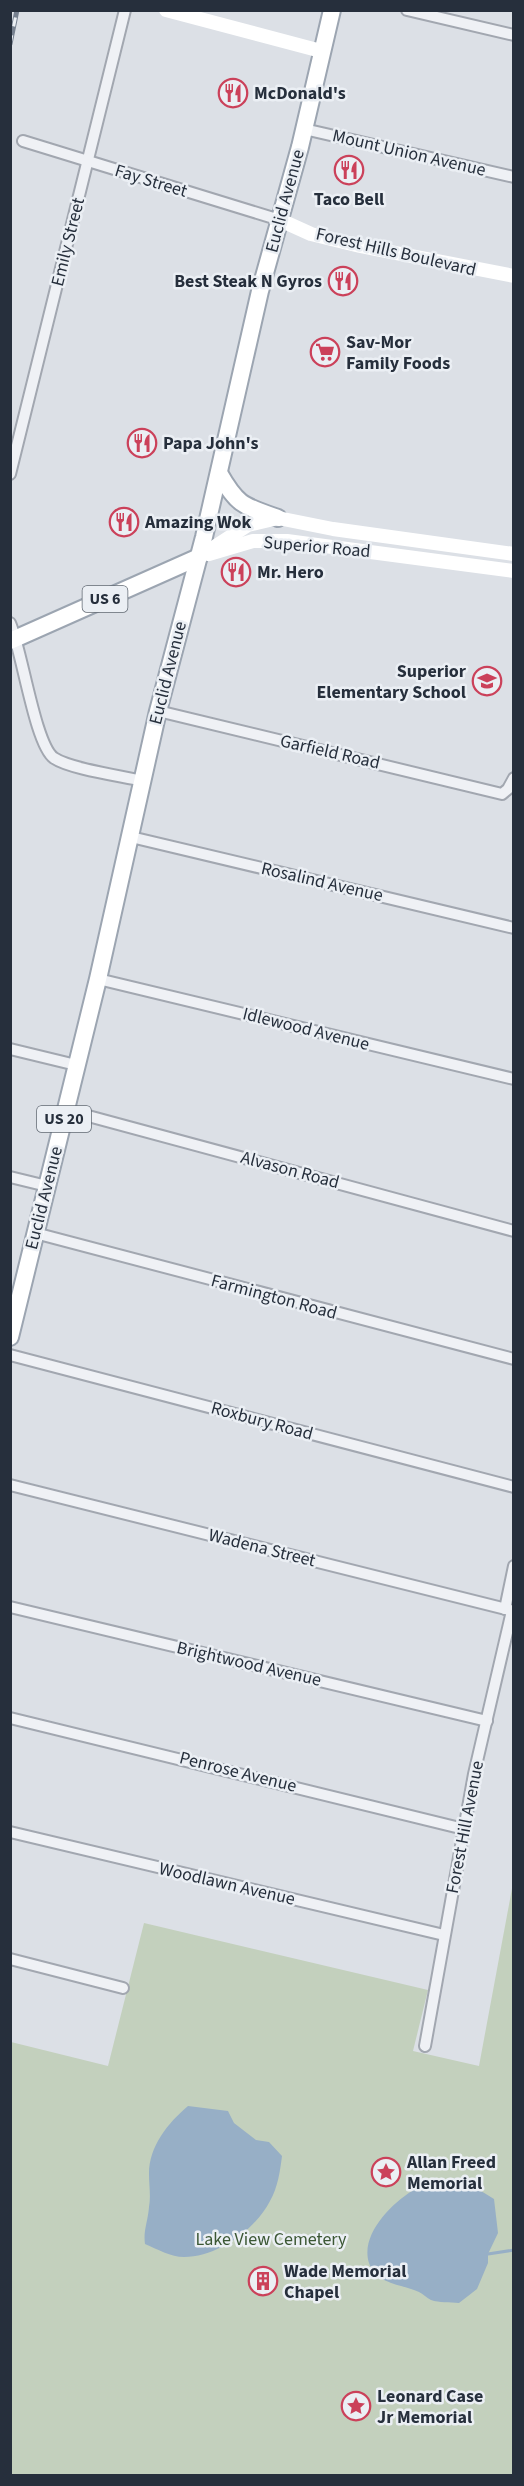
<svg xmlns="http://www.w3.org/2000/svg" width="524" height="2486" viewBox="0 0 524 2486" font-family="'Source Sans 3',sans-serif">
<rect width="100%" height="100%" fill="#dce0e6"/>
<!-- green -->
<path fill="#c3d0bd" d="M513,1883V2475L11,2476V2042L108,2066L144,1923L428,1990L413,2051L479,2066Z"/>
<!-- water -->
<g fill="#97afc6">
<path d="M188,2106L228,2111L234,2123L256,2140L269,2142L282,2156C280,2171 278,2187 270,2201C255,2230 217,2257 184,2257C171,2257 157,2249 145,2244C143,2231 148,2221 149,2207C151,2196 149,2185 149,2174C149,2146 168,2123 188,2106Z"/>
<path d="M460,2178L494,2199L498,2233L488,2254V2263L477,2289L459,2303C450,2302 439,2303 431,2300C427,2298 423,2294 419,2292C402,2284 377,2285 369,2263C360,2235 391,2204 412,2191C425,2183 446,2180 460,2178Z"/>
</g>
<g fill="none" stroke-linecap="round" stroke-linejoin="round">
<!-- stream -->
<path stroke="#97afc6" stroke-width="3" d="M488,2254L514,2250"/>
<!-- street casing -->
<g stroke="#a2a7b0" stroke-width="14">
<g id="street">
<path d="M407,10L514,35"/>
<path d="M304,129L514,177"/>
<path d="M23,141L280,220"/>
<path d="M10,474L125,10"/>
<path d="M10,623C22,650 35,745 54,758C70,769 122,776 143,781"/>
<path d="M158,711L502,794L508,789L514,778"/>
<path d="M131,837L514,928"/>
<path d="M98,979L514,1079"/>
<path d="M10,1049L76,1065"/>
<path d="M66,1110L514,1231"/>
<path d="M10,1177L47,1186"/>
<path d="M35,1233L514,1359"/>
<path d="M10,1355L514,1487"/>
<path d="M10,1485L514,1611"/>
<path d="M10,1607L487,1721"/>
<path d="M505,1609L514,1566"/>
<path d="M10,1718L464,1829"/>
<path d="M10,1832L444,1935"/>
<path d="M10,1959L123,1988"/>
<path d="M425,2046L474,1774L512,1611"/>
</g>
</g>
<!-- primary casing -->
<g stroke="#9ca5b1" stroke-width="20">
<g id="primary">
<path d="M219,473C237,505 243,506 278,518"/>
<path d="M10,641L199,557"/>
<path d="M10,1337L98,979L158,711L204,537L260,291L300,147L332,10"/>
</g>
</g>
<!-- street -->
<use href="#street" stroke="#eff1f5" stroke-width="10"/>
<!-- secondary -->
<g stroke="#fff" stroke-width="14">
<path d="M166,10L321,51"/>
<path d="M280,220L311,234L360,246L514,276"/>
<path d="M209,554L253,541H287L514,571"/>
<path d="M199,557L248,525L278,518L333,529L514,554"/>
</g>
<!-- primary -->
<use href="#primary" stroke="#fff" stroke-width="16"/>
<!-- rail casing -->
<g stroke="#76808f" stroke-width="5">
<path id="rail" d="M10,44L17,10"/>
</g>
<!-- rail -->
<use href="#rail" stroke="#ebeff4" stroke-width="3" stroke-dasharray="9" stroke-linecap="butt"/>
</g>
<!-- icons -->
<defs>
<g id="restaurant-ring" transform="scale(1.5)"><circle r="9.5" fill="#ebeff4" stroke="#cb415a" stroke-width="1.5"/><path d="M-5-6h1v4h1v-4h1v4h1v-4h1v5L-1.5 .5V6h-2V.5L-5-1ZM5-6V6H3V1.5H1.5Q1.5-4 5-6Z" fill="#cb415a"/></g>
<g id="supermarket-ring" transform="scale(1.5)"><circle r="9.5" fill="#ebeff4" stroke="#cb415a" stroke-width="1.5"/><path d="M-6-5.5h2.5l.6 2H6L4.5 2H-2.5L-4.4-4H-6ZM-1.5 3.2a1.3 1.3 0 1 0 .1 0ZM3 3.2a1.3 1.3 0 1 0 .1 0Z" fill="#cb415a"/></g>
<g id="school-ring" transform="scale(1.5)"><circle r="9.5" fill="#ebeff4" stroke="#cb415a" stroke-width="1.5"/><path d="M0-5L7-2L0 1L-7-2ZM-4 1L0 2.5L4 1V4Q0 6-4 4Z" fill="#cb415a"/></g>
<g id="sight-ring" transform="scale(1.5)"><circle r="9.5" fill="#ebeff4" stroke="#cb415a" stroke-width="1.5"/><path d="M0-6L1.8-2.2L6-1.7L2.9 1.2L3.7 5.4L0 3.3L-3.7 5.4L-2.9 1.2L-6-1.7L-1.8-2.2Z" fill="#cb415a"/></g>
<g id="building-ring" transform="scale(1.5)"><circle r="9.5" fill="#ebeff4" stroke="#cb415a" stroke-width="1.5"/><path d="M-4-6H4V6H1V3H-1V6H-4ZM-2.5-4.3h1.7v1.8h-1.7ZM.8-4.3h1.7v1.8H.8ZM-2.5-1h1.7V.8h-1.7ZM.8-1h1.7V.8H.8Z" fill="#cb415a"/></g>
</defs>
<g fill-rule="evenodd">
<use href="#restaurant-ring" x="233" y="93"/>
<use href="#restaurant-ring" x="349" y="170"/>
<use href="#restaurant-ring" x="343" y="281"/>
<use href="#supermarket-ring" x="325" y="352"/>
<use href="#restaurant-ring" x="142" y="443"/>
<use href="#restaurant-ring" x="124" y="522"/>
<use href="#restaurant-ring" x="236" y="572"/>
<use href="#school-ring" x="487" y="681"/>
<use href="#sight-ring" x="386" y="2172"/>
<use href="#building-ring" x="263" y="2281"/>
<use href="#sight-ring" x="356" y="2406"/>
</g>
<g text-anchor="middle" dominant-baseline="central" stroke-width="5" stroke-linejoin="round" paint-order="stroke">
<!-- shield labels -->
<g fill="#ebeff4" stroke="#616973" stroke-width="1.5">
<rect x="82.5" y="586" width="45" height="26" rx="4.5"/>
<rect x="37" y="1106" width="54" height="26" rx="4.5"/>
</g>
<g font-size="16" font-weight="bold" fill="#262f3c">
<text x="105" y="599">US 6</text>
<text x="64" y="1119">US 20</text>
</g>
<!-- poi labels -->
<g font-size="18" font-weight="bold" fill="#262f3c" stroke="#ebeff4" text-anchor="start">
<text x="254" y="93">McDonald's</text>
<text x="349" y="199" text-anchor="middle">Taco Bell</text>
<text x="322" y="281" text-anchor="end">Best Steak N Gyros</text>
<text x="346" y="342">Sav-Mor<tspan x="346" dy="21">Family Foods</tspan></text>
<text x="163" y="443">Papa John's</text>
<text x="145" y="522">Amazing Wok</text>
<text x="257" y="572">Mr. Hero</text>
<text x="466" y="671" text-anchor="end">Superior<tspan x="466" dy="21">Elementary School</tspan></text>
<text x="407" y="2162">Allan Freed<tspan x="407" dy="21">Memorial</tspan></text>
<text x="284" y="2271">Wade Memorial<tspan x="284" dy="21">Chapel</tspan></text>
<text x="377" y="2396">Leonard Case<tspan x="377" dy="21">Jr Memorial</tspan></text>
</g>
<!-- street labels -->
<g font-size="18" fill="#262f3c" stroke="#ebeff4">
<text transform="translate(409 153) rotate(13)">Mount Union Avenue</text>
<text transform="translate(151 181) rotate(17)">Fay Street</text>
<text transform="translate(285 201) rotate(-75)">Euclid Avenue</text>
<text transform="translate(68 242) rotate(-76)">Emily Street</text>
<text transform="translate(396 252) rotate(13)">Forest Hills Boulevard</text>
<text transform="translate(317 547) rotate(5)">Superior Road</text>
<text transform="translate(168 673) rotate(-76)">Euclid Avenue</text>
<text transform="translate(330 752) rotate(13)">Garfield Road</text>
<text transform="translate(322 882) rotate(13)">Rosalind Avenue</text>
<text transform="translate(306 1029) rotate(14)">Idlewood Avenue</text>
<text transform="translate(290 1170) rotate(15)">Alvason Road</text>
<text transform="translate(44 1198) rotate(-76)">Euclid Avenue</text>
<text transform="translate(274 1297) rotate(15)">Farmington Road</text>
<text transform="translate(262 1421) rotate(15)">Roxbury Road</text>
<text transform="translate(262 1548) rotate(14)">Wadena Street</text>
<text transform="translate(249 1664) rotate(13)">Brightwood Avenue</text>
<text transform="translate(238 1772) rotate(14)">Penrose Avenue</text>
<text transform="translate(465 1827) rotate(-79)">Forest Hill Avenue</text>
<text transform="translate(227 1884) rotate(13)">Woodlawn Avenue</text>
</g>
<!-- park labels -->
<g font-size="18" fill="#3b5734" stroke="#ebeff4">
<text x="271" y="2239">Lake View Cemetery</text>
</g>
</g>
<!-- border -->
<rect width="524" height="2486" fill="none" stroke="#262f3c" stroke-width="24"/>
</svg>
